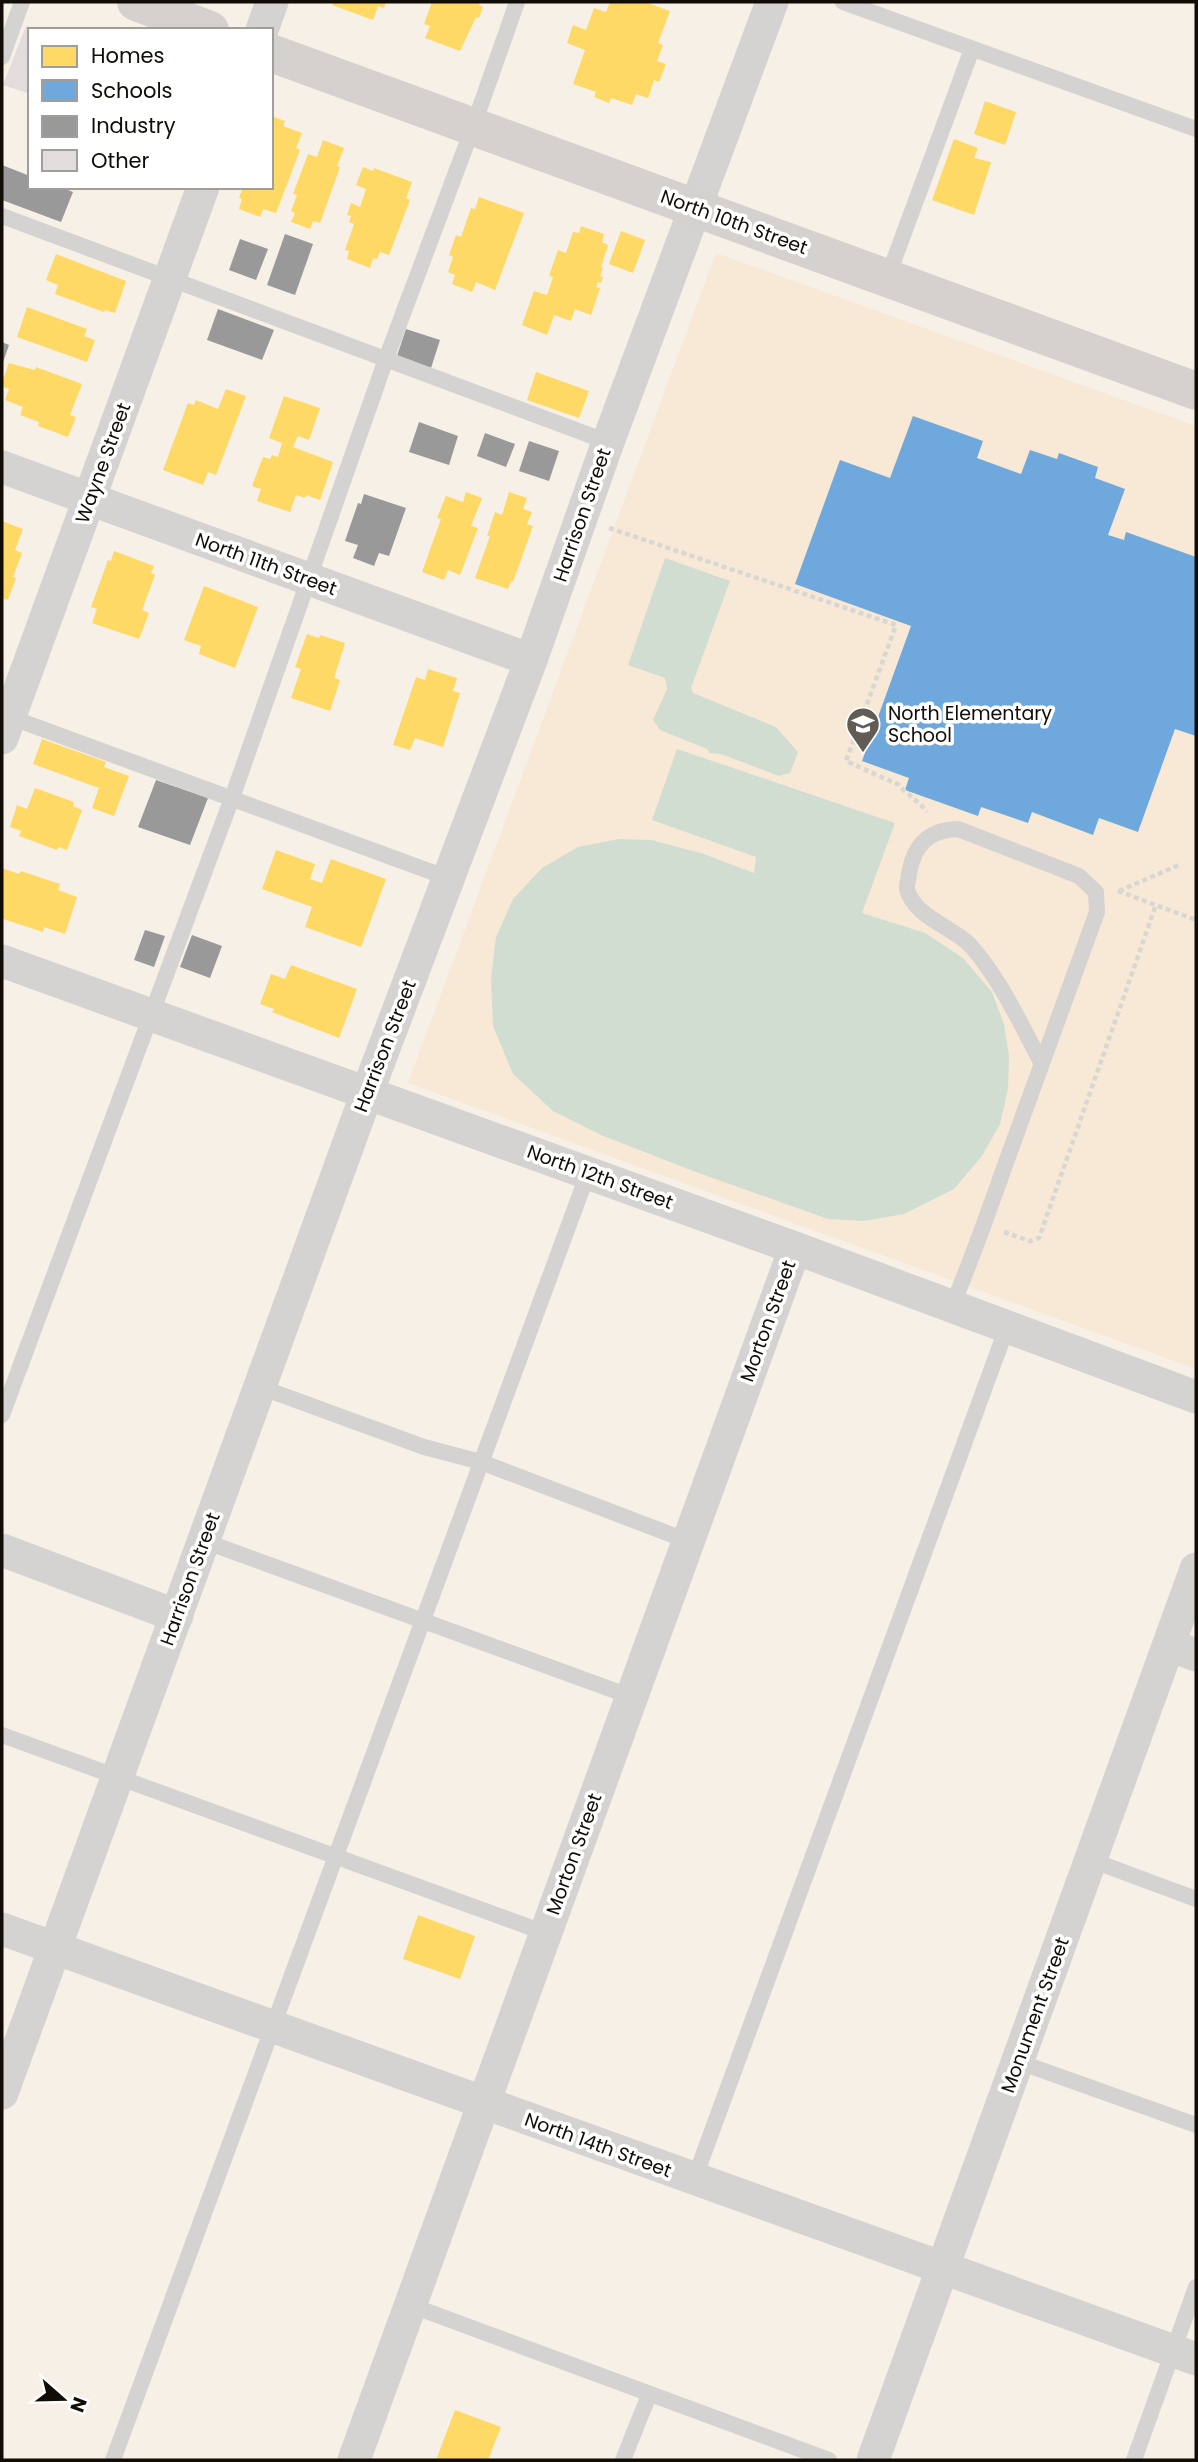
<svg xmlns="http://www.w3.org/2000/svg" width="1198" height="2462" viewBox="0 0 1198 2462" font-family="Poppins,sans-serif">
<rect width="100%" height="100%" fill="#f7f0e6"/>
<!-- built -->
<path fill="#f7e9d5" d="M716,253L1196,426V1369L408,1083Z"/>
<!-- green -->
<g fill="#d2ddd1">
<path d="M665,558L730,581L691,688L693,693L776,727L798,752L790,773L779,776L721,754L710,753L707,749L660,730L653,720L667,689L665,678L628,665Z"/>
<path d="M677,749L895,823L862,913L925,933L963,958L992,992L1004,1024L1009,1056L1008,1089L1000,1124L982,1156L954,1189L904,1214L864,1221L828,1219L693,1171L601,1135L553,1111L513,1074L493,1026L491,979L496,937L513,899L542,868L578,847L619,839L651,840L701,853L754,873L756,857L652,820Z"/>
</g>
<!-- homes -->
<g fill="#ffd966">
<path d="M334,2H386L384,8L378,6L373,20L332,5Z"/>
<path d="M432,2H480L479,5L483,7L479,18L476,17L460,51L425,38L430,26L424,24Z"/>
<path d="M610,2H645L670,11L658,43L663,45L657,61L666,64L659,82L654,80L648,98L636,94L632,105L611,98L609,103L594,97L596,92L573,84L585,50L567,43L573,25L586,30L594,8L606,12Z"/>
<path d="M985,101L1016,112L1005,145L974,134Z"/>
<path d="M271,116L285,121L283,126L302,133L296,148L300,150L276,213L263,209L260,217L239,209L242,199L239,198L243,187H271Z"/>
<path d="M954,139L978,148L974,158L991,162L974,215L932,200Z"/>
<path d="M323,140L344,148L337,166L340,167L320,223L313,221L310,229L291,222L295,213L291,211L297,195L293,194L308,154L317,157Z"/>
<path d="M363,167L373,171L374,168L412,182L406,198L410,200L389,255L380,252L377,259L373,258L370,268L347,259L349,251L345,250L354,224L349,222L351,216L347,215L351,203L360,207L366,189L356,185Z"/>
<path d="M479,197L524,213L495,290L476,282L472,292L452,284L455,275L448,272L453,257L449,255L456,235L461,237L471,208L475,209Z"/>
<path d="M581,226L604,234L602,242L608,245L601,267L603,268L600,276L603,277L601,283L598,282L596,287L600,288L591,315L575,309L571,321L554,315L547,335L522,325L534,291L547,295L553,277L549,276L558,250L566,253L573,232L579,233Z"/>
<path d="M621,231L645,240L633,273L609,264Z"/>
<path d="M56,254L126,281L115,313L105,310L104,312L55,294L58,285L46,280Z"/>
<path d="M27,307L87,329L84,336L95,340L87,362L17,337Z"/>
<path d="M9,363L35,370L36,367L82,384L70,415L76,417L68,437L38,426L39,422L20,415L23,407L5,400L9,389L2,386V383Z"/>
<path d="M536,372L589,391L579,418L527,400Z"/>
<path d="M226,389L246,396L216,475L208,472L203,485L163,470L188,403L194,405L196,400L218,409Z"/>
<path d="M284,396L320,408L309,440L298,436L293,447L333,462L320,500L306,495L305,498L296,495L290,512L257,501L261,489L252,486L263,457L270,459L272,455L278,457L282,443L269,438Z"/>
<path d="M466,492L482,498L471,526L478,528L460,575L448,570L444,580L422,572L441,519L437,518L446,496L463,502Z"/>
<path d="M509,492L527,498L523,509L532,512L527,524L533,526L513,582L511,581L508,589L475,578L490,536H487L495,512L502,515Z"/>
<path d="M2,521L23,529L15,550L22,553L13,577L16,578L8,600L2,598Z"/>
<path d="M114,551L154,566L151,573L155,575L142,610L149,613L139,639L92,623L97,609L91,607L108,560L111,561Z"/>
<path d="M204,586L258,607L235,668L199,654L201,646L184,640Z"/>
<path d="M307,634L319,638L320,635L345,643L334,678L340,680L330,711L291,698L301,669L295,667Z"/>
<path d="M428,669L457,678L453,691L460,693L443,747L415,738L410,750L393,745L416,677L425,680Z"/>
<path d="M42,739L106,762L104,767L129,776L114,816L92,808L99,788L33,764Z"/>
<path d="M35,788L74,802L73,806L82,810L67,850L58,847L57,850L19,836L21,831L10,827L17,805L27,809Z"/>
<path d="M276,850L315,864L310,879L322,883L331,859L386,879L361,947L305,927L312,907L262,889Z"/>
<path d="M2,868L19,874L21,871L60,884L58,890L77,897L65,934L44,927L43,932L3,919Z"/>
<path d="M291,965L357,989L339,1038L272,1012L274,1009L260,1004L271,974L285,979Z"/>
<path d="M418,1915L475,1936L460,1979L403,1959Z"/>
<path d="M455,2410L501,2427L488,2460H436Z"/>
</g>
<!-- schools -->
<path fill="#6fa8dc" d="M913,416L983,441L977,458L1021,474L1030,450L1057,459L1059,453L1098,467L1095,478L1125,489L1108,535L1124,540L1126,532L1196,557V736L1175,729L1138,832L1099,818L1093,835L1032,812L1028,823L981,807L978,816L905,790L909,778L862,761L911,626L795,584L840,460L890,478Z"/>
<!-- industry -->
<g fill="#999">
<path d="M2,165L30,176V187H61L73,192L61,222L2,200Z"/>
<path d="M285,234L313,244L295,295L267,285Z"/>
<path d="M240,239L268,249L256,280L229,270Z"/>
<path d="M218,309L274,330L262,360L207,340Z"/>
<path d="M406,329L440,340L431,368L397,356Z"/>
<path d="M2,342L9,345L2,365Z"/>
<path d="M419,422L458,436L449,465L409,452Z"/>
<path d="M485,433L515,444L506,467L477,456Z"/>
<path d="M529,441L559,451L549,481L519,471Z"/>
<path d="M364,494L406,508L389,556L379,553L374,566L353,558L358,545L345,541L358,503L361,504Z"/>
<path d="M156,780L208,798L190,845L138,827Z"/>
<path d="M145,930L165,936L154,967L134,960Z"/>
<path d="M192,935L222,946L210,978L180,967Z"/>
</g>
<!-- building -->
<path fill="#e3dcdc" d="M26,26L36,29L30,30V94L3,85Z"/>
<g fill="none" stroke-linecap="round" stroke-linejoin="round">
<!-- path -->
<g stroke="#d9d7d4" stroke-width="4.5" stroke-dasharray="5 3.5" stroke-linecap="butt">
<path d="M609,528L896,625L846,761L899,785C907,795 918,800 927,812"/>
<path d="M1118,891L1196,920"/>
<path d="M1119,891L1179,865"/>
<path d="M1004,1232L1030,1241L1039,1238L1156,905"/>
</g>
<!-- service -->
<g stroke="#d5d3d1" stroke-width="16">
<path d="M843,2L1196,129"/>
<path d="M2,57L22,2"/>
<path d="M2,216L608,442"/>
<path d="M887,279L972,49"/>
<path d="M7,716L448,878"/>
<path d="M952,1306C973,1257 990,1207 1008,1157C1038,1075 1067,993 1097,912L1096,892L1079,876L958,829C929,830 914,844 909,874C909,878 906,885 907,889C914,917 953,927 970,945C1001,980 1020,1023 1042,1064"/>
<path d="M260,1387L424,1447L481,1462L688,1541"/>
<path d="M2,1415L232,798L386,359L473,127L517,2"/>
<path d="M204,1541L632,1697"/>
<path d="M2,1735L546,1933"/>
<path d="M1091,1860L1196,1899"/>
<path d="M1019,2062L1196,2125"/>
<path d="M694,2180L1007,1327"/>
<path d="M410,2305L829,2460"/>
<path d="M113,2460L588,1173"/>
<path d="M623,2460L649,2395"/>
<path d="M1134,2460L1196,2287"/>
</g>
<!-- minor -->
<g stroke="#d5d3d1" stroke-width="33">
<path d="M262,30L272,2"/>
<path d="M2,467L531,660"/>
<path d="M2,738L203,187"/>
<path d="M2,961L795,1248L1196,1397"/>
<path d="M2,1550L177,1616"/>
<path d="M1169,1645L1196,1655"/>
<path d="M2,1929L1196,2359"/>
<path d="M2,2093L367,1093L531,660L608,442L772,2"/>
<path d="M354,2460L795,1248"/>
<path d="M873,2460L1196,1569"/>
</g>
<!-- secondary -->
<g stroke="#d5d1ce" stroke-width="38">
<path d="M136,2L210,30"/>
<path d="M271,53L1196,391"/>
</g>
</g>
<!-- icons -->
<defs>
<g id="school-pin" transform="scale(1.75)"><path d="M0 17L-7.5 6A9.5 9.5 0 1 1 7.5 6Z" fill="#625c54" stroke="#fff"/><path d="M0-5L7-2L0 1L-7-2ZM-4 1L0 2.5L4 1V4Q0 6-4 4Z" fill="#fff"/></g>
</defs>
<g fill-rule="evenodd">
<use href="#school-pin" x="863" y="724"/>
</g>
<g text-anchor="middle" dominant-baseline="central" stroke-width="7" stroke-linejoin="round" paint-order="stroke">
<!-- street labels -->
<g font-size="19" fill="#110c06" stroke="#fff">
<text transform="translate(734 222) rotate(20)">North 10th Street</text>
<text transform="translate(103 463) rotate(-70)">Wayne Street</text>
<text transform="translate(582 515) rotate(-71)">Harrison Street</text>
<text transform="translate(266 564) rotate(20)">North 11th Street</text>
<text transform="translate(385 1046) rotate(-69)">Harrison Street</text>
<text transform="translate(600 1177) rotate(20)">North 12th Street</text>
<text transform="translate(768 1321) rotate(-70)">Morton Street</text>
<text transform="translate(190 1579) rotate(-70)">Harrison Street</text>
<text transform="translate(574 1854) rotate(-70)">Morton Street</text>
<text transform="translate(1035 2015) rotate(-70)">Monument Street</text>
<text transform="translate(598 2145) rotate(20)">North 14th Street</text>
</g>
<!-- poi labels -->
<g font-size="19" fill="#110c06" stroke="#fff" text-anchor="start">
<text x="888" y="713">North Elementary<tspan x="888" dy="22">School</tspan></text>
</g>
</g>
<!-- border -->
<rect width="1198" height="2462" fill="none" stroke="#110c06" stroke-width="7"/>
<!-- legend -->
<rect x="28" y="28" width="245" height="161" fill="#ffffff" stroke="#a09e9b" stroke-width="2"/>
<rect x="42" y="46" width="35" height="21" fill="#ffd966" stroke="#a09e9b" stroke-width="2"/>
<text x="91" y="63" font-size="21" fill="#110c06">Homes</text>
<rect x="42" y="80" width="35" height="21" fill="#6fa8dc" stroke="#a09e9b" stroke-width="2"/>
<text x="91" y="98" font-size="21" fill="#110c06">Schools</text>
<rect x="42" y="116" width="35" height="21" fill="#999999" stroke="#a09e9b" stroke-width="2"/>
<text x="91" y="133" font-size="21" fill="#110c06">Industry</text>
<rect x="42" y="150" width="35" height="21" fill="#e3dcdc" stroke="#a09e9b" stroke-width="2"/>
<text x="91" y="168" font-size="21" fill="#110c06">Other</text>
<!-- north arrow -->
<g transform="translate(63 2399) rotate(110)" stroke="#ffffff" stroke-width="5" paint-order="stroke">
<path d="M0-5L12 26L0 18L-12 26Z" fill="#110c06"/>
<text y="-10" font-size="19" font-weight="bold" text-anchor="middle" fill="#110c06">N</text>
</g>
</svg>
